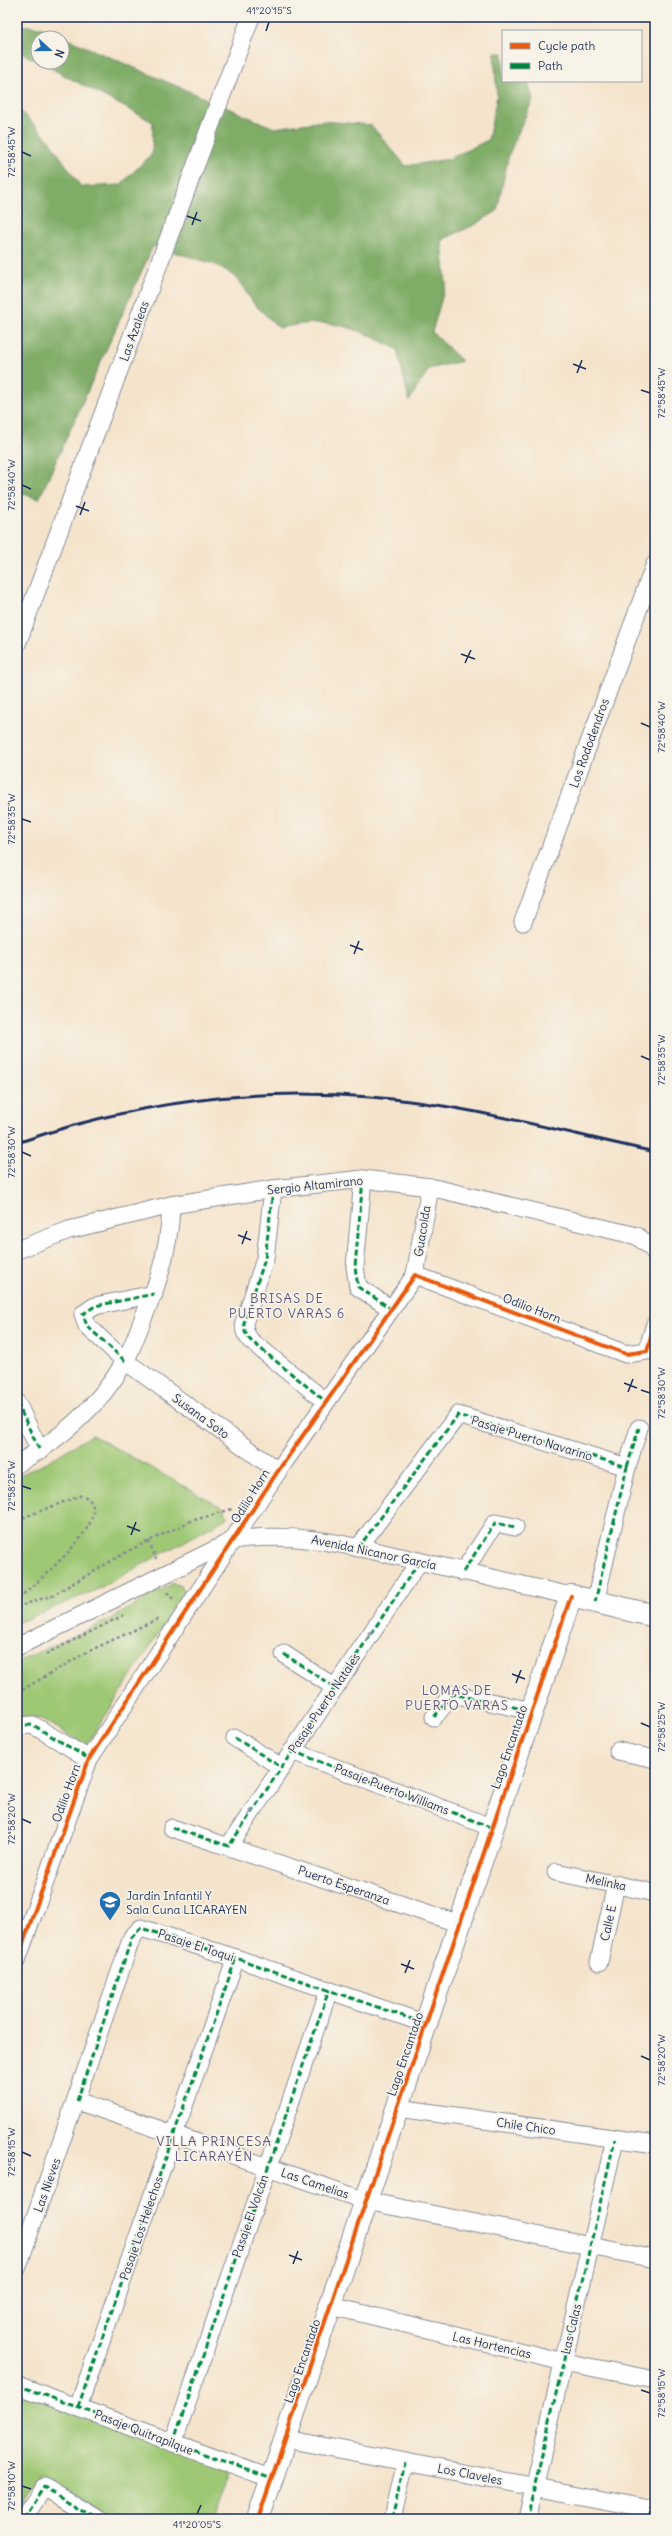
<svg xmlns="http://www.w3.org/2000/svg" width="672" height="2536" viewBox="0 0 672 2536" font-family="Delius,sans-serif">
<rect width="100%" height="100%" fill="#f7f3e8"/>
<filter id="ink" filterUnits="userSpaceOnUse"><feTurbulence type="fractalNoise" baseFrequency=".025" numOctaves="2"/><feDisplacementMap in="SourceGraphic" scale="8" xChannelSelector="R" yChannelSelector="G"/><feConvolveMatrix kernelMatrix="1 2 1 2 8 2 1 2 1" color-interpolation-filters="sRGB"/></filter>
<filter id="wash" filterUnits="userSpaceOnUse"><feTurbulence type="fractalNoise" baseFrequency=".012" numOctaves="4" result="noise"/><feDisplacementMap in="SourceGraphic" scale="16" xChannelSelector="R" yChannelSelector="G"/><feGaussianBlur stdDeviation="0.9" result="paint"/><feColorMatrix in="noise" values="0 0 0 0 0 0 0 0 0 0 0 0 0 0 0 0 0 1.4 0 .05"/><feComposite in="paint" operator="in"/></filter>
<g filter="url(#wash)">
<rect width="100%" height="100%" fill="#f5e4cc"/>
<!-- green -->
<g fill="#9fc874" stroke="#5d7c69">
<path d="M92,1435L225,1509L227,1518L98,1589L17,1623V1476L40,1466Z"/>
<path d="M173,1583L182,1587L185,1592L86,1746L43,1719L17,1716V1662L113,1618Z"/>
<path d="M17,2391L230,2471L214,2519H113L40,2475L39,2480H36L17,2510Z"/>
</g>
<!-- forest -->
<path fill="#7fac66" stroke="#4d6e62" d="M17,25L40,27L274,128L323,121L371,125L406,166L449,159L488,140L497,96L494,53H503V81H528L533,99L509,154L497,211L476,224L442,240L446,284L432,332L462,361L429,369L409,401L397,349C350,325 332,317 279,328L254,304L238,280L227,271L214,264L153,246L39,499L17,492V107L49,140L81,187L120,185L152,154L153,122L39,62H62V38H38V62L17,50Z"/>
</g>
<g filter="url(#ink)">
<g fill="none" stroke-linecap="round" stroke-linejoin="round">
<!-- street casing -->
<g stroke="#888a95" stroke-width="19">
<g id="street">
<path d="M17,644L251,17"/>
<path d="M523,922L655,564"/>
<path d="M363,1179L355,1267L358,1287L390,1308"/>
<path d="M273,1189L265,1259L244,1323L245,1332L250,1340L325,1401"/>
<path d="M17,1250L69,1230L171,1205L273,1189L363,1179L430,1187L637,1236L651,1247L655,1253"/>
<path d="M415,1275L430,1187"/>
<path d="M154,1294L95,1306L83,1314L87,1326L125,1361L278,1471"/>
<path d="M17,1403L40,1451"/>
<path d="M17,1464C60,1440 101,1404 125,1361C133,1347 138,1331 144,1316C160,1280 170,1245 171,1205"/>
<path d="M627,1467L639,1428"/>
<path d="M358,1548L458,1415L627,1467L595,1602"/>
<path d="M463,1572L495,1523L515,1527"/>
<path d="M17,1647L234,1540C301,1531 350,1546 414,1560C466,1572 519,1584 571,1596"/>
<path d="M284,1654L334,1687"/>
<path d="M434,1717L453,1694L532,1711"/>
<path d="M17,1726L33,1725L89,1759"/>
<path d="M235,1738L281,1767"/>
<path d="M292,1751L493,1828"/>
<path d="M618,1751L655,1759"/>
<path d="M172,1828L460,1924"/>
<path d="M229,1846L419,1562"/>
<path d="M556,1872L655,1893"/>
<path d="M17,1960L89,1759L278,1471L415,1275L626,1354L647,1351L655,1324"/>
<path d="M599,1962L616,1884"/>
<path d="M77,2101L366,2201L655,2259"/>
<path d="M398,2108L655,2144"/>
<path d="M17,2269L132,1937L141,1928L236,1958L426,2024"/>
<path d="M331,2306L564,2362L655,2380"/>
<path d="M17,2385L272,2479"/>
<path d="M78,2407L236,1958"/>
<path d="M286,2439L655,2510"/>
<path d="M173,2443L329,1990"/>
<path d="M23,2519L44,2487L97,2519"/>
<path d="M392,2519L405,2462"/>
<path d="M527,2519L615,2139"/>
</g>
</g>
<!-- secondary casing -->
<g stroke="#888a95" stroke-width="24">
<path id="secondary" d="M258,2519L571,1596L655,1616"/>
</g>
<!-- path -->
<g stroke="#888a95" stroke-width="2.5" stroke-dasharray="3 3" stroke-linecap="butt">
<path d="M17,1520L82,1495C124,1513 36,1582 20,1597L17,1605"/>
<path d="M149,1541L156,1559"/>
<path d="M167,1592L174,1600"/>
<path d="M17,1607L53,1595L130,1550L191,1521L232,1509"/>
<path d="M46,1654L124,1615"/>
<path d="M17,1693L87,1652L160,1618"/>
</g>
<!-- street -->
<use href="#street" stroke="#fff" stroke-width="17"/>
<!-- secondary -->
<use href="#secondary" stroke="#fff" stroke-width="22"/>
<!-- rail -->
<path stroke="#1b2f5e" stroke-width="3" d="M17,1143C131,1103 250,1087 370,1097C466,1104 561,1132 655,1152"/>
<!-- quiet -->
<g stroke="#00873e" stroke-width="3" stroke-dasharray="6 3" stroke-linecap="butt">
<path d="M363,1179L355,1267L358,1287L390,1308"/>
<path d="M273,1189L265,1259L244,1323L245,1332L250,1340L325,1401"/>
<path d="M125,1361L87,1326L83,1314L95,1306L154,1294"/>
<path d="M17,1403L40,1451"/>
<path d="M627,1467L639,1428"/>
<path d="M358,1548L458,1415L627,1467L595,1602"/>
<path d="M463,1572L495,1523L515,1527"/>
<path d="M284,1654L334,1687"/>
<path d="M434,1717L453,1694L532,1711"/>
<path d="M17,1726L33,1725L89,1759"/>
<path d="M235,1738L281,1767"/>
<path d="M292,1751L493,1828"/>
<path d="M172,1828L229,1846L419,1562"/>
<path d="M77,2101L132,1937L141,1928L236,1958L426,2024"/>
<path d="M17,2385L272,2479"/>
<path d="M78,2407L236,1958"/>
<path d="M173,2443L329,1990"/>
<path d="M23,2519L44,2487L97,2519"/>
<path d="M392,2519L405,2462"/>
<path d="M527,2519L615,2139"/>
<path d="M648,2519L651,2509"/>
</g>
<!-- cycleway casing -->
<g stroke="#f7f3e8" stroke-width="6">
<g id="cycleway">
<path d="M17,1960L89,1759L278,1471L415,1275L626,1354L647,1351L655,1324"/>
<path d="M258,2519L571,1596"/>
</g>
</g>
<!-- cycleway -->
<use href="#cycleway" stroke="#e8590c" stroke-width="4"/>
</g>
<!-- one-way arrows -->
<defs><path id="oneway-solid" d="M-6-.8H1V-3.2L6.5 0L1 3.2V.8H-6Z"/></defs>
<g fill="#8d97ae">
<use href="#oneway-solid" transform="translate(369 1635) rotate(-56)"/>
<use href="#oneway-solid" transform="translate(250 1813) rotate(-56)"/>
</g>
</g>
<!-- ticks -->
<path fill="none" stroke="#1b2f5e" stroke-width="1.5" d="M266,31L269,22M22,152L31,156M187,216L201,221M192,225L197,212M573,364L586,369M577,373L582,360M641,390L650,393M22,485L31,489M76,506L89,511M80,515L85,502M461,654L475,659M465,663L471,650M641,723L650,727M22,819L31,822M350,945L363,950M354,954L359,941M641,1056L650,1060M22,1152L31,1156M238,1235L251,1240M242,1244L247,1231M624,1383L637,1388M641,1390L650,1393M628,1392L633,1379M22,1486L31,1489M127,1526L140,1531M131,1535L136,1522M512,1674L525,1679M516,1683L521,1670M641,1723L650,1727M22,1819L31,1823M401,1964L414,1969M405,1973L410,1960M641,2056L650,2060M22,2152L31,2156M289,2255L302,2260M293,2264L298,2251M641,2390L650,2393M22,2486L31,2489M197,2514L201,2505"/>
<!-- icons -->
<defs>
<g id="school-pin" transform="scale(1.15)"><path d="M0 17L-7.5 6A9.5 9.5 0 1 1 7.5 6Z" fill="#1f6fb2" stroke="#f7f3e8"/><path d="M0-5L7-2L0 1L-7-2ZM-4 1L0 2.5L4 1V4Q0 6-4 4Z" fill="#fff"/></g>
</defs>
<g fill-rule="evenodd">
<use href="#school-pin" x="110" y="1902"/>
</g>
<g text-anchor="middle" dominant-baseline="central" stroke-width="3.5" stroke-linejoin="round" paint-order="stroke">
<!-- street labels -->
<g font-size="12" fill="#1b2f5e" stroke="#f7f3e8">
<text transform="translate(134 331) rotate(-70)">Las Azaleas</text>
<text transform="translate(589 743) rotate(-70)">Los Rododendros</text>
<text transform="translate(315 1185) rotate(-6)">Sergio Altamirano</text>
<text transform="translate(422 1231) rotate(-81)">Guacolda</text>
<text transform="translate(532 1308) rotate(21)">Odilio Horn</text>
<text transform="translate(201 1416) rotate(36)">Susana Soto</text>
<text transform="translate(532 1438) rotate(17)">Pasaje Puerto Navarino</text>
<text transform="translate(250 1496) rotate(-58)">Odilio Horn</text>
<text transform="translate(374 1552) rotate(12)">Avenida Nicanor García</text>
<text transform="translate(324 1703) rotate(-56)">Pasaje Puerto Natales</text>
<text transform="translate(509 1747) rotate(-71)">Lago Encantado</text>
<text transform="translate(392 1789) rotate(21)">Pasaje Puerto Williams</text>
<text transform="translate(66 1793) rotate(-70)">Odilio Horn</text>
<text transform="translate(606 1882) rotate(12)">Melinka</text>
<text transform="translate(344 1885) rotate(19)">Puerto Esperanza</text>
<text transform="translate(608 1923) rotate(-78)">Calle E</text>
<text transform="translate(196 1945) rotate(18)">Pasaje El Toqui</text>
<text transform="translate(405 2054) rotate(-71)">Lago Encantado</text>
<text transform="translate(526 2126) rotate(8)">Chile Chico</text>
<text transform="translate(315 2183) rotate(19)">Las Camelias</text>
<text transform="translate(47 2185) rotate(-70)">Las Nieves</text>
<text transform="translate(250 2216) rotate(-71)">Pasaje El Volcán</text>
<text transform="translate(141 2228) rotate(-71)">Pasaje Los Helechos</text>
<text transform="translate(571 2329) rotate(-77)">Las Calas</text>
<text transform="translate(492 2345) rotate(13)">Las Hortencias</text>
<text transform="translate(302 2361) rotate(-71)">Lago Encantado</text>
<text transform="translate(144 2432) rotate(21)">Pasaje Quitrapilque</text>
<text transform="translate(470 2474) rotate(11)">Los Claveles</text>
</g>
<!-- poi labels -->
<g font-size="12" fill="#1b2f5e" stroke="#f7f3e8" text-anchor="start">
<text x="126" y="1895">Jardín Infantil Y<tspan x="126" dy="14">Sala Cuna LICARAYEN</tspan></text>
</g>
<!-- neighbourhood labels -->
<g font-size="13" letter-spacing="1" fill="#635981" stroke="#f7f3e8">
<text x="287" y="1298">BRISAS DE<tspan x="287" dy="15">PUERTO VARAS 6</tspan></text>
<text x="457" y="1690">LOMAS DE<tspan x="457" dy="15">PUERTO VARAS</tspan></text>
<text x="214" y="2141">VILLA PRINCESA<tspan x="214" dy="15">LICARAYÉN</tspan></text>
</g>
</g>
<!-- margin -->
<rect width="672" height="2536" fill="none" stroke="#f7f3e8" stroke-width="44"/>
<!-- legend -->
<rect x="502" y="30" width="140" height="52" fill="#f7f3e8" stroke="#9fa5b1"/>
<rect x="510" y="43" width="20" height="6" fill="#e8590c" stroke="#9fa5b1"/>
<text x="538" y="50" font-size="12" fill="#1b2f5e">Cycle path</text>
<rect x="510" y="63" width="20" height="6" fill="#00873e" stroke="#9fa5b1"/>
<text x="538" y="70" font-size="12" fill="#1b2f5e">Path</text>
<!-- north arrow -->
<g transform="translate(50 50) rotate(111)"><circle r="19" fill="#f7f3e8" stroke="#9fa5b1"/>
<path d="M0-3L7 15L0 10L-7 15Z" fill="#1f6fb2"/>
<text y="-6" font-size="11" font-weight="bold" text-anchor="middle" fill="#1b2f5e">N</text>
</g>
<rect x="22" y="22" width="628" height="2492" fill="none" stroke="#1b2f5e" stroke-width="1.5"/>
<g font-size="10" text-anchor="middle" fill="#1b2f5e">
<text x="269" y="14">41°20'15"S</text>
<text transform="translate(11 152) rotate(-90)" y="4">72°58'45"W</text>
<text transform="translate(661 393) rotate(-90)" y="4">72°58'45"W</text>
<text transform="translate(11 485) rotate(-90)" y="4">72°58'40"W</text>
<text transform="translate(661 727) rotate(-90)" y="4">72°58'40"W</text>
<text transform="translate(11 819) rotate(-90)" y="4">72°58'35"W</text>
<text transform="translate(661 1060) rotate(-90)" y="4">72°58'35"W</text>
<text transform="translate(11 1152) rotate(-90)" y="4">72°58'30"W</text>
<text transform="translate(661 1393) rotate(-90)" y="4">72°58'30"W</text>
<text transform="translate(11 1486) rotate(-90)" y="4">72°58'25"W</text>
<text transform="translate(661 1727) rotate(-90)" y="4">72°58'25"W</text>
<text transform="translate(11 1819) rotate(-90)" y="4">72°58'20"W</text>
<text transform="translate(661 2060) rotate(-90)" y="4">72°58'20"W</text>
<text transform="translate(11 2152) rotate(-90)" y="4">72°58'15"W</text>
<text transform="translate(661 2393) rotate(-90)" y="4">72°58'15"W</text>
<text transform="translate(11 2486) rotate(-90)" y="4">72°58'10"W</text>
<text x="197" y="2528">41°20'05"S</text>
</g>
</svg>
